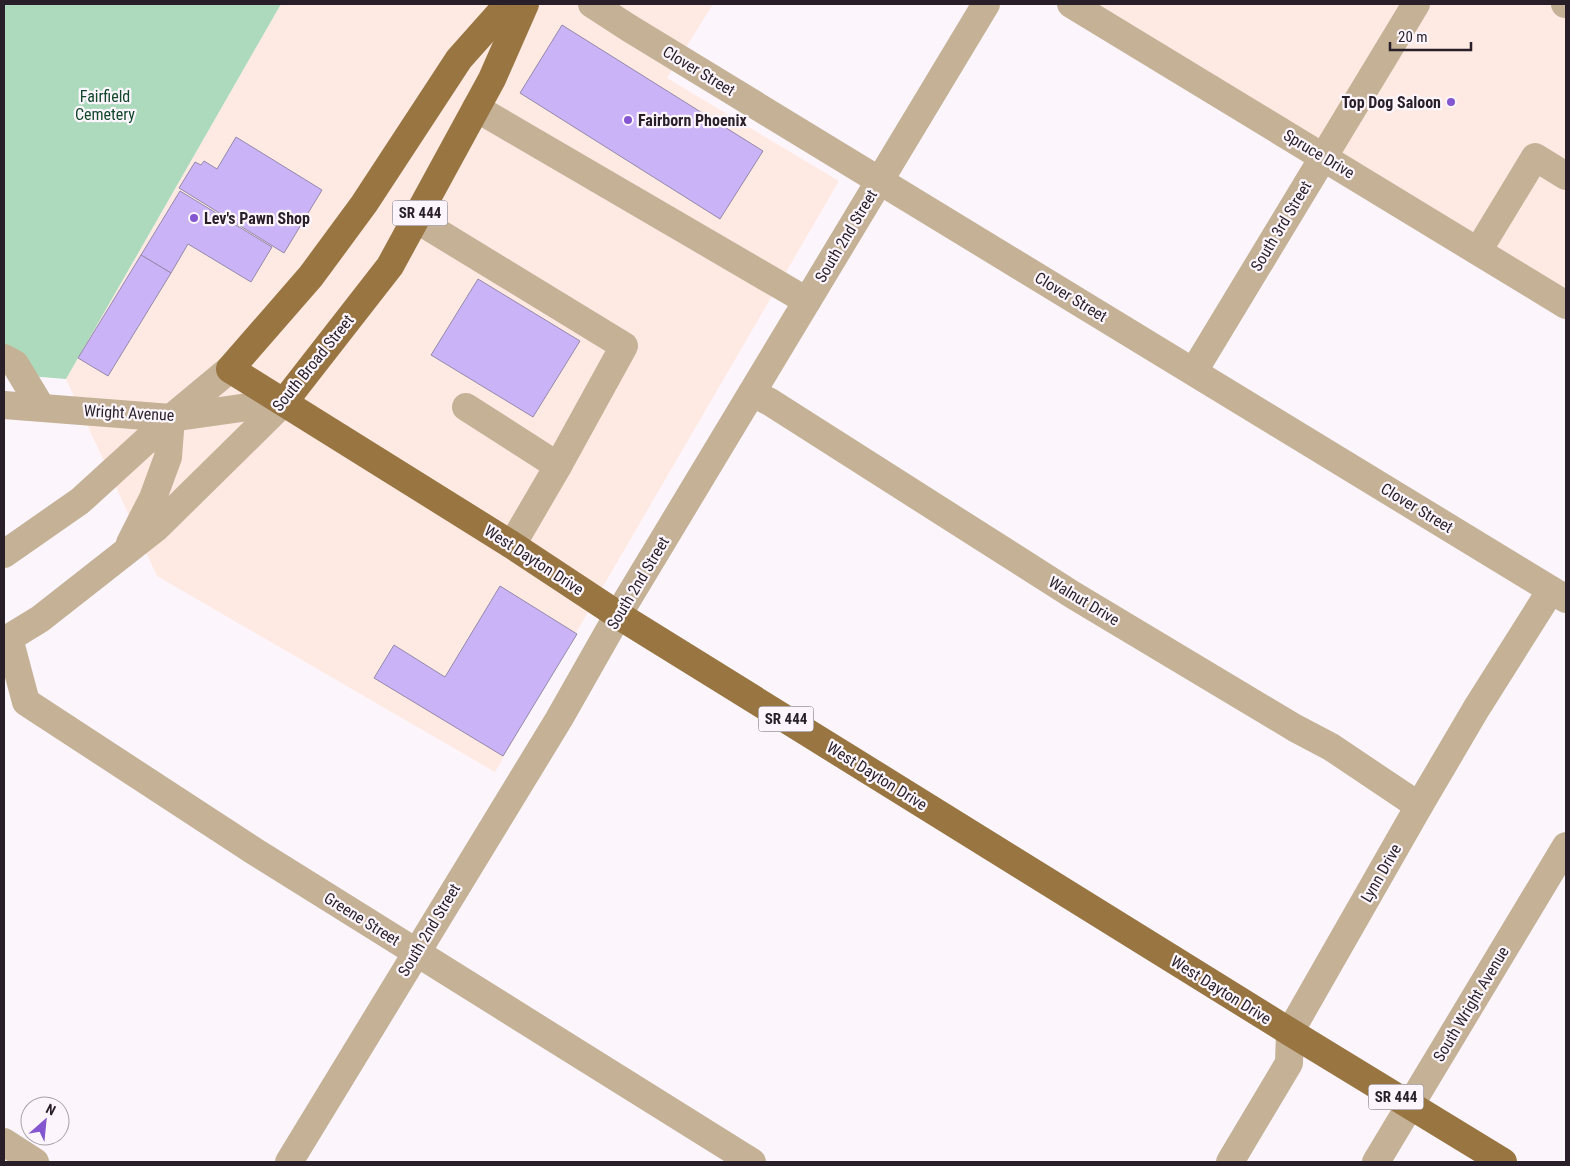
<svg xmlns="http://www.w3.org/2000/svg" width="1570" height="1166" viewBox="0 0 1570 1166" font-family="'Roboto Condensed',sans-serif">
<rect width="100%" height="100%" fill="#fcf6fc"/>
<!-- commercial -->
<g fill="#feeae3">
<path d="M281,4H713L667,78L839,181L495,772L157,576L66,379Z"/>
<path d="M1082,4H1566V297Z"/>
</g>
<!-- green -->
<path fill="#addabc" d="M4,4H281L66,379L4,374Z"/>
<!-- building -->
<g fill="#cab3f7" stroke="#9489aa">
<path d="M562,25L763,151L720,219L520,93Z"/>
<path d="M236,137L322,190L284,253L179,188L195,162L201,165L204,161L217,169Z"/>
<path d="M180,191L272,247L251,282L188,244L171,273L141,255Z"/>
<path d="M141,255L171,273L108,376L78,358Z"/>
<path d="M478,279L580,341L533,417L431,355Z"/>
<path d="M500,586L577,634L503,756L374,678L394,645L445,677Z"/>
</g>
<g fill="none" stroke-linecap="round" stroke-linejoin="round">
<!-- minor -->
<g stroke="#c5b196" stroke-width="28">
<path d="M592,4L629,28L1566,599"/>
<path d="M1071,4L1566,305"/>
<path d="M1565,4H1566"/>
<path d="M476,108L807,301"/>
<path d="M416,219L624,346L558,466L466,407"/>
<path d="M1478,251L1535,157L1566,176"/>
<path d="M4,358L15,364L41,407"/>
<path d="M1194,371L1416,4"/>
<path d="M752,393L770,402L1073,595L1295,728L1331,747L1419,806"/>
<path d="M4,405L171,418L284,402"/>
<path d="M130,543L153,498L168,457L171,418"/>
<path d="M512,545L558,466"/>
<path d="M4,554L80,501L171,418L230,369"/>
<path d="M9,638L26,702L254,851L752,1162"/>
<path d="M4,641L40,619L156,528L284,402"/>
<path d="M4,1142L35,1162"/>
<path d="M289,1162L559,719L618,615L986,4"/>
<path d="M1230,1162L1289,1063L1290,1032L1419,806L1476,709L1551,590"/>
<path d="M1376,1162L1566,846"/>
</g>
<!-- major -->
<g stroke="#987541" stroke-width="28">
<path d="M508,4L459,59L364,204L311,276L230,369L512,545L618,615L1290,1032L1503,1162"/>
<path d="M284,402L390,266L492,79L525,4"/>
</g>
</g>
<!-- markers -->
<g fill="#8456cf" stroke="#fcf6fc" stroke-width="2">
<circle cx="1451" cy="102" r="5"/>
<circle cx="628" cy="120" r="5"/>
<circle cx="194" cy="218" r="5"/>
</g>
<g text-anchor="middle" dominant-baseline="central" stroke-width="4.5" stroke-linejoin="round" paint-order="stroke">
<!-- shield labels -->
<g fill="#fcf6fc" stroke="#686068" stroke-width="1">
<rect x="392.5" y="200.5" width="55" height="25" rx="4"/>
<rect x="758.5" y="706.5" width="55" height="25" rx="4"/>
<rect x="1368.5" y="1084.5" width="55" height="25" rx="4"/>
</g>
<g font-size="15" font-weight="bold" fill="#291f29">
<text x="420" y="213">SR 444</text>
<text x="786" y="719">SR 444</text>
<text x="1396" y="1097">SR 444</text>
</g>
<!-- street labels -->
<g font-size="16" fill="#291f29" stroke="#fcf6fc">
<text transform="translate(699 71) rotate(31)">Clover Street</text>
<text transform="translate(1319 154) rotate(31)">Spruce Drive</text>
<text transform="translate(1281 226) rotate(-59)">South 3rd Street</text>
<text transform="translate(846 236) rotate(-59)">South 2nd Street</text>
<text transform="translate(1071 297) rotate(31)">Clover Street</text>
<text transform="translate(313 363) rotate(-51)">South Broad Street</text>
<text transform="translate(129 413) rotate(3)">Wright Avenue</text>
<text transform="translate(1417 508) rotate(31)">Clover Street</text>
<text transform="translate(534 560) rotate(33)">West Dayton Drive</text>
<text transform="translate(638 583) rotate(-59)">South 2nd Street</text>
<text transform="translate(1084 601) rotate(31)">Walnut Drive</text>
<text transform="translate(877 776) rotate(32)">West Dayton Drive</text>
<text transform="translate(1381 873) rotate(-60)">Lynn Drive</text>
<text transform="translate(362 919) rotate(32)">Greene Street</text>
<text transform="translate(429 930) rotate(-59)">South 2nd Street</text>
<text transform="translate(1221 990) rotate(32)">West Dayton Drive</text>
<text transform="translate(1471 1004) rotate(-59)">South Wright Avenue</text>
</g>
<!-- park labels -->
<g font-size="16" fill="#10472a" stroke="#fcf6fc">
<text x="105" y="96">Fairfield<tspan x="105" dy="18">Cemetery</tspan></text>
</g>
<!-- poi labels -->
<g font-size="16" font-weight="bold" fill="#291f29" stroke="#fcf6fc" text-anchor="start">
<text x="1441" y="102" text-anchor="end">Top Dog Saloon</text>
<text x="638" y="120">Fairborn Phoenix</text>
<text x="204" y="218">Lev's Pawn Shop</text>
</g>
</g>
<!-- border -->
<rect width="1570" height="1166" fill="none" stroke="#291f29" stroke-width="10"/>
<!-- north arrow -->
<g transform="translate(45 1121) rotate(27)"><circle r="24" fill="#fcf6fc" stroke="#a8a0a8"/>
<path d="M0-4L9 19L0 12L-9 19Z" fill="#8456cf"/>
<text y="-8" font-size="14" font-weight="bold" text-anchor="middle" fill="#291f29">N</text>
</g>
<!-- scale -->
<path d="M1390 42v8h81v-8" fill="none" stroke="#291f29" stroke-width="2.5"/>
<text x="1398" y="42" font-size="15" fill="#291f29" stroke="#fcf6fc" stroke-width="4" paint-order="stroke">20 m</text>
</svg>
